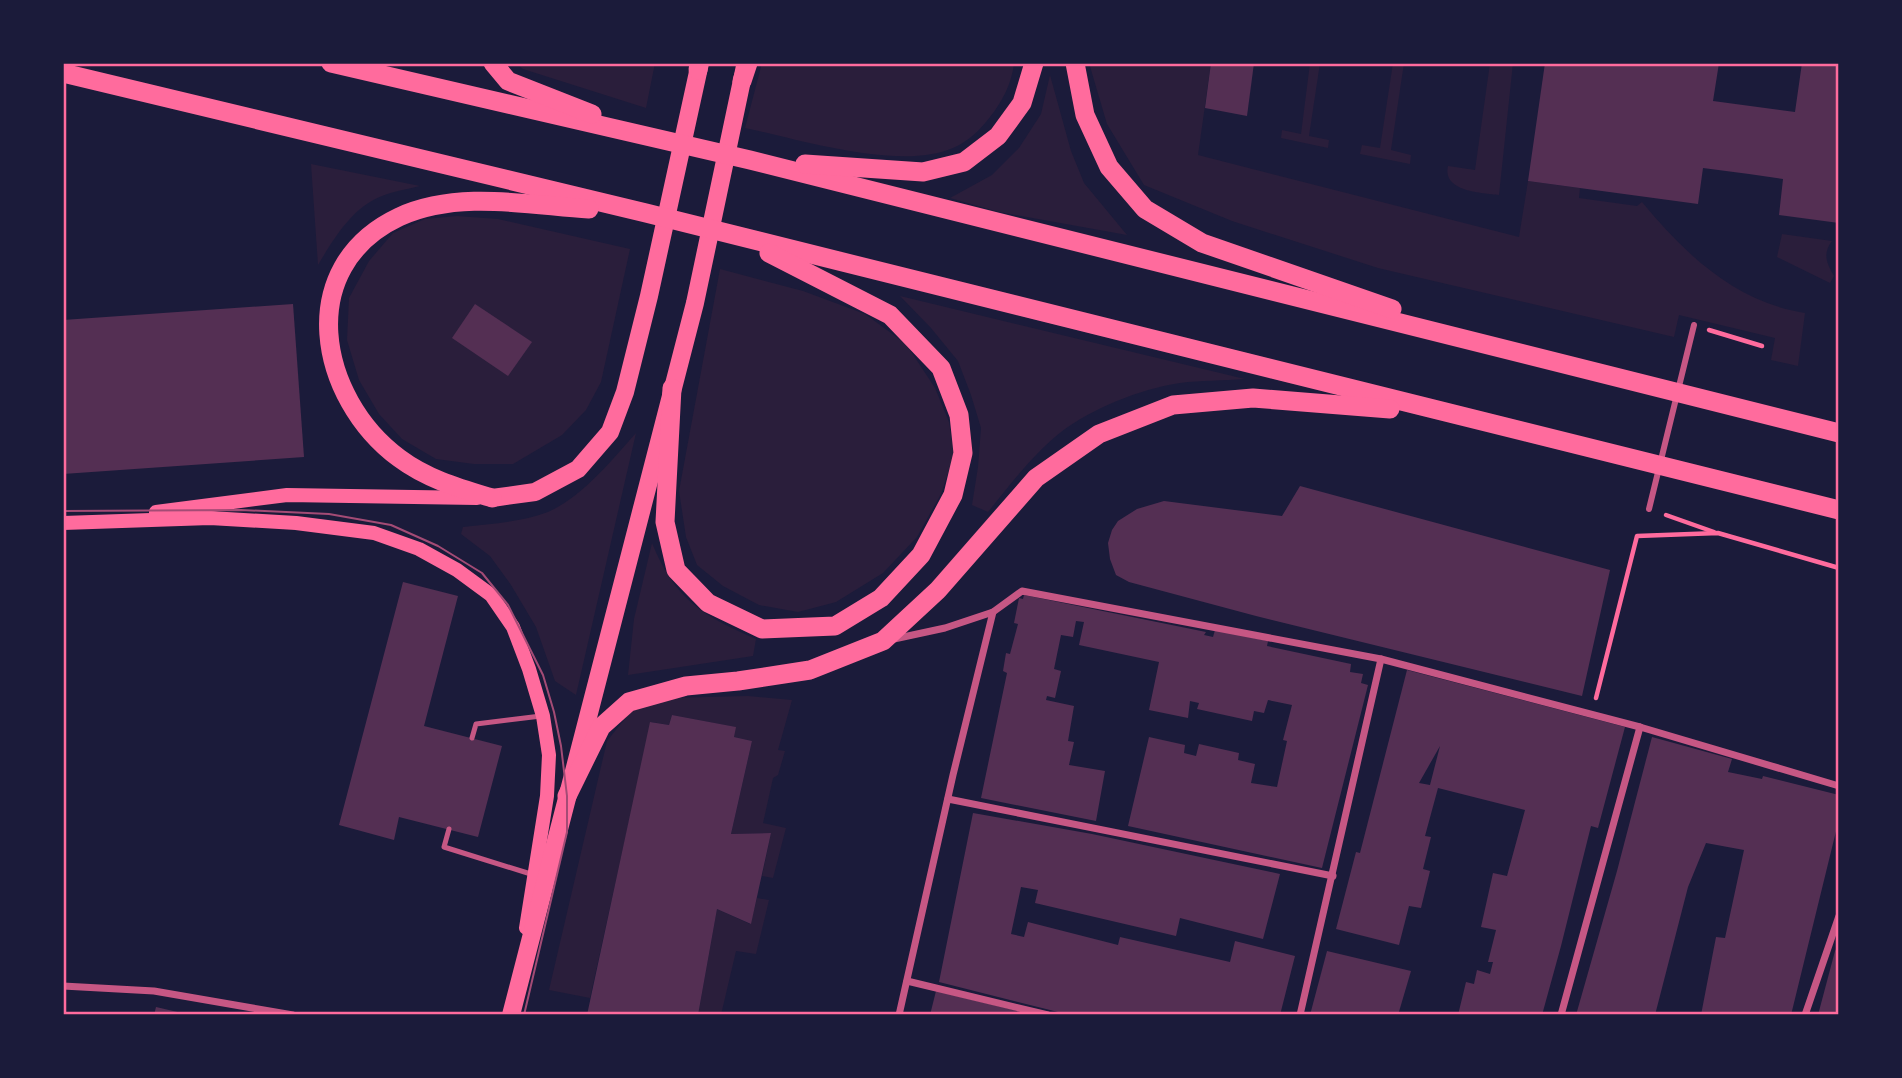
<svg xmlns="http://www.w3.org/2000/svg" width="1902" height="1078" viewBox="0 0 1902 1078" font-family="Lora,serif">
<rect width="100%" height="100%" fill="#1b1b3a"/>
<!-- green -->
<g fill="#2a1e3b">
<path d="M516,63H655L646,108L523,69Z"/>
<path d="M762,63H1014C1012,83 1002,102 990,117C980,130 969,141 953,148C900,171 801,140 745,128Z"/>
<path d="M1089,63H1211L1198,155L1519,237L1528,181L1580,188L1579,198L1637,206L1642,202C1685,254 1735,302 1805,313L1798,366L1771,360L1775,338L1679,315L1674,337L1378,268L1232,221L1144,185L1107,124Z"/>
<path d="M1310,63H1320L1309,136L1329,140L1328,148L1281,138L1282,130L1301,134Z"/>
<path d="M1393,63H1404L1391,150L1411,155L1410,164L1360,154L1362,145L1380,148Z"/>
<path d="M1490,63H1513L1499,195C1483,193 1442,192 1448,166L1475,170Z"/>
<path d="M1050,75L1071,151L1084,183L1127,235L999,212L950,198L992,175L1019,148L1041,114Z"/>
<path d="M311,164L420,186C408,189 394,191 382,196C352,207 333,240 318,265Z"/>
<path d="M457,216L498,219L630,249L601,382L586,410L562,435L513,464H474L436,459L402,439L379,414L359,380L347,340L349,298L369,261L393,233L425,219Z"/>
<path d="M1782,234L1832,241C1822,254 1827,264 1834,276L1830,283L1777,257Z"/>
<path d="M720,269L803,291L865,314L906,344L935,388L949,422L954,455L941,494L917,537L883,573L836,602L798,612L759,605L723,586L697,565L686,537L679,491Z"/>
<path d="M900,296L1245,379C1223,381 1201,380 1180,383C1140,389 1093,408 1061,432C1033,454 1010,485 988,512L972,505L978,467L981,428L971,395L958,361L931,328Z"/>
<path d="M636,433L576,695L555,681L536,627L511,585L490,556L461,534L463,527C491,524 521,522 548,512C581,498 613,459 636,433Z"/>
<path d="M652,543C675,600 703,616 756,639L753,656L628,675L634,619Z"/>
<path d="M748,696L792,700L778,750L785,751L778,775L773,778L763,823L786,828L773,878L762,876L771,833L731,834L752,741L734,737L735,727L672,715L669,725L651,722L590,998L549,990L607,741L632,710L667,698Z"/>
<path d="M757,898L769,900L756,954L736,951L721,1015H698L717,909L750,924Z"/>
</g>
<!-- building -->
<g fill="#542f53" fill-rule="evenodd">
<path d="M1211,63H1254L1247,116L1205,108Z"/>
<path d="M1545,63H1719L1713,101L1795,112L1802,63H1839V223L1779,215L1783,179L1749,174L1703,168L1698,204L1528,181Z"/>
<path d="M293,304L304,457L63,474V320Z"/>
<path d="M475,304L532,342L508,376L452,338Z"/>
<path d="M1300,486L1610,570L1582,696L1256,616L1129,582L1116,575L1110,559L1108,543L1112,530L1118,521L1137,509L1164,501L1282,516Z"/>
<path d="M403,582L458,596L424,726L502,746L478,837L399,817L394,840L339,825Z"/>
<path d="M1024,595L1206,632L1204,635L1213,637L1215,630L1268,641L1267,646L1351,664L1350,672L1363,674L1361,683L1368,685L1322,868L1128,826L1149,737L1185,745L1184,753L1196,756L1199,744L1239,753L1238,760L1255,764L1251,783L1277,787L1287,741L1283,740L1292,705L1268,700L1264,713L1254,711L1252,721L1197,709L1199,703L1190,701L1188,718L1149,710L1159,662L1079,645L1084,622L1076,621L1073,637L1061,635L1054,669L1061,671L1055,698L1047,696L1046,700L1074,706L1068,741L1074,742L1069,765L1105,771L1096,821L981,798L1007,673L1003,671L1006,653L1010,654L1018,624L1014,623L1019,598L1023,599Z"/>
<path d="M1407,670L1625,727L1598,828L1591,826L1561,946L1542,1015H1458L1466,982L1474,984L1477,970L1490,974L1493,962H1488L1496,930L1481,927L1493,873L1507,876L1525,810L1438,788L1425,836L1431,837L1423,869L1430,871L1421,908L1409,906L1399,945L1336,929L1356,852L1360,853ZM1440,746L1430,785L1419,783Z"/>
<path d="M672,715L736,727L734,737L752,741L731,834L771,833L751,924L717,909L698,1015H587L650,722L669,725Z"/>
<path d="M1652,737L1732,759L1728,772L1762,779L1763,776L1839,795V819L1791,1015H1701L1716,937L1725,938L1744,850L1706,843L1688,887L1655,1015H1576L1617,871Z"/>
<path d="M973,813L1092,834L1280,874L1263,939L1180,918L1176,936L1035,903L1038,890L1021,887L1011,934L1024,937L1028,922L1118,945L1120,937L1230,962L1235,941L1295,956L1280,1015H1070L939,982Z"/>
<path d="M1839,944V1015H1818L1835,951Z"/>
<path d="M1327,951L1411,971L1398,1015H1310Z"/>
<path d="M936,991L1034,1015H930Z"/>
<path d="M156,1007L186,1014V1015H154Z"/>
</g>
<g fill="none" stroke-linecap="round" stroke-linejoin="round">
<!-- path -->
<g stroke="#ff6b9d" stroke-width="4.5">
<path d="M1709,330L1762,346"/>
<path d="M1666,515L1714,532"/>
<path d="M1596,698L1637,536L1718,533L1839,568"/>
</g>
<!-- service -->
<g stroke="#c65784" stroke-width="5">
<path d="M472,738L476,724L541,716"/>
<path d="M449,829L444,847L534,875"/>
</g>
<!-- pedestrian -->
<path stroke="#c65784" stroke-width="6" d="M1649,509L1694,325"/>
<!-- minor -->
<g stroke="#c65784" stroke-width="7">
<path d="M894,639L945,628L993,612L1022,591L1381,659L1640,727L1839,786"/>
<path d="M948,799L1333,876"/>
<path d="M907,981L1048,1015"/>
<path d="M63,986L154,991L293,1015"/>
<path d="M899,1015L953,775L993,612"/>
<path d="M1300,1015L1381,659"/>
<path d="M1561,1015L1640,727"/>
<path d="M1805,1015L1839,916"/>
</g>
<!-- secondary -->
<g stroke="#ff6b9d" stroke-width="14">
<path d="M156,512L287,495L477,498"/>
<path d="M63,523L210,518L296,523L374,533L419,549L457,570L491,595L513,627L529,669L543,716L549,755L547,796L526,928"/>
</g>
<!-- primary -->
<g stroke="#ff6b9d" stroke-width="18">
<path d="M492,498L535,492L578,469L610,432L625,392L649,296L700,63"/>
<path d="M511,1015L695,303L745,66"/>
</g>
<!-- trunk -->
<g stroke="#ff6b9d" stroke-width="19">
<path d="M331,63L750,160L1839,433"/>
<path d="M493,63L508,81L592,114"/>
<path d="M1075,63L1085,115L1109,167L1145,209L1202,243L1392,309"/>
<path d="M698,70L699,63"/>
<path d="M63,73L646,213L1839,510"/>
<path d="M742,81L748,63"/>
<path d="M805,164L923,172L964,162L998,136L1022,103L1034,63"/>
<path d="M672,388L665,522L676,570L708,603L762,629L835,626L881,598L921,555L953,495L963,453L959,415L941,368L890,315L769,253"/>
<path d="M492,498C459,488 427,479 399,458C318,398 293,267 399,217C458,190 528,205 589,209"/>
<path d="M567,796L601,727L629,702L686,686L738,681L810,670L883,641L938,590L1036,478L1099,434L1173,405L1253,398L1390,409"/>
</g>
<!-- tram -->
<path stroke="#a44b75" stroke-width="2" d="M63,511L241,510L329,514L391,525L438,546L482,573L508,605L543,675L554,712L561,746L567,796V832L524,1015"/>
</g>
<!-- border -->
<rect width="1902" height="1078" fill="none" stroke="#1b1b3a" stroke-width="130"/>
<rect x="65" y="65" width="1772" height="948" fill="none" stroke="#ff6b9d" stroke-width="2.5"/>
</svg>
